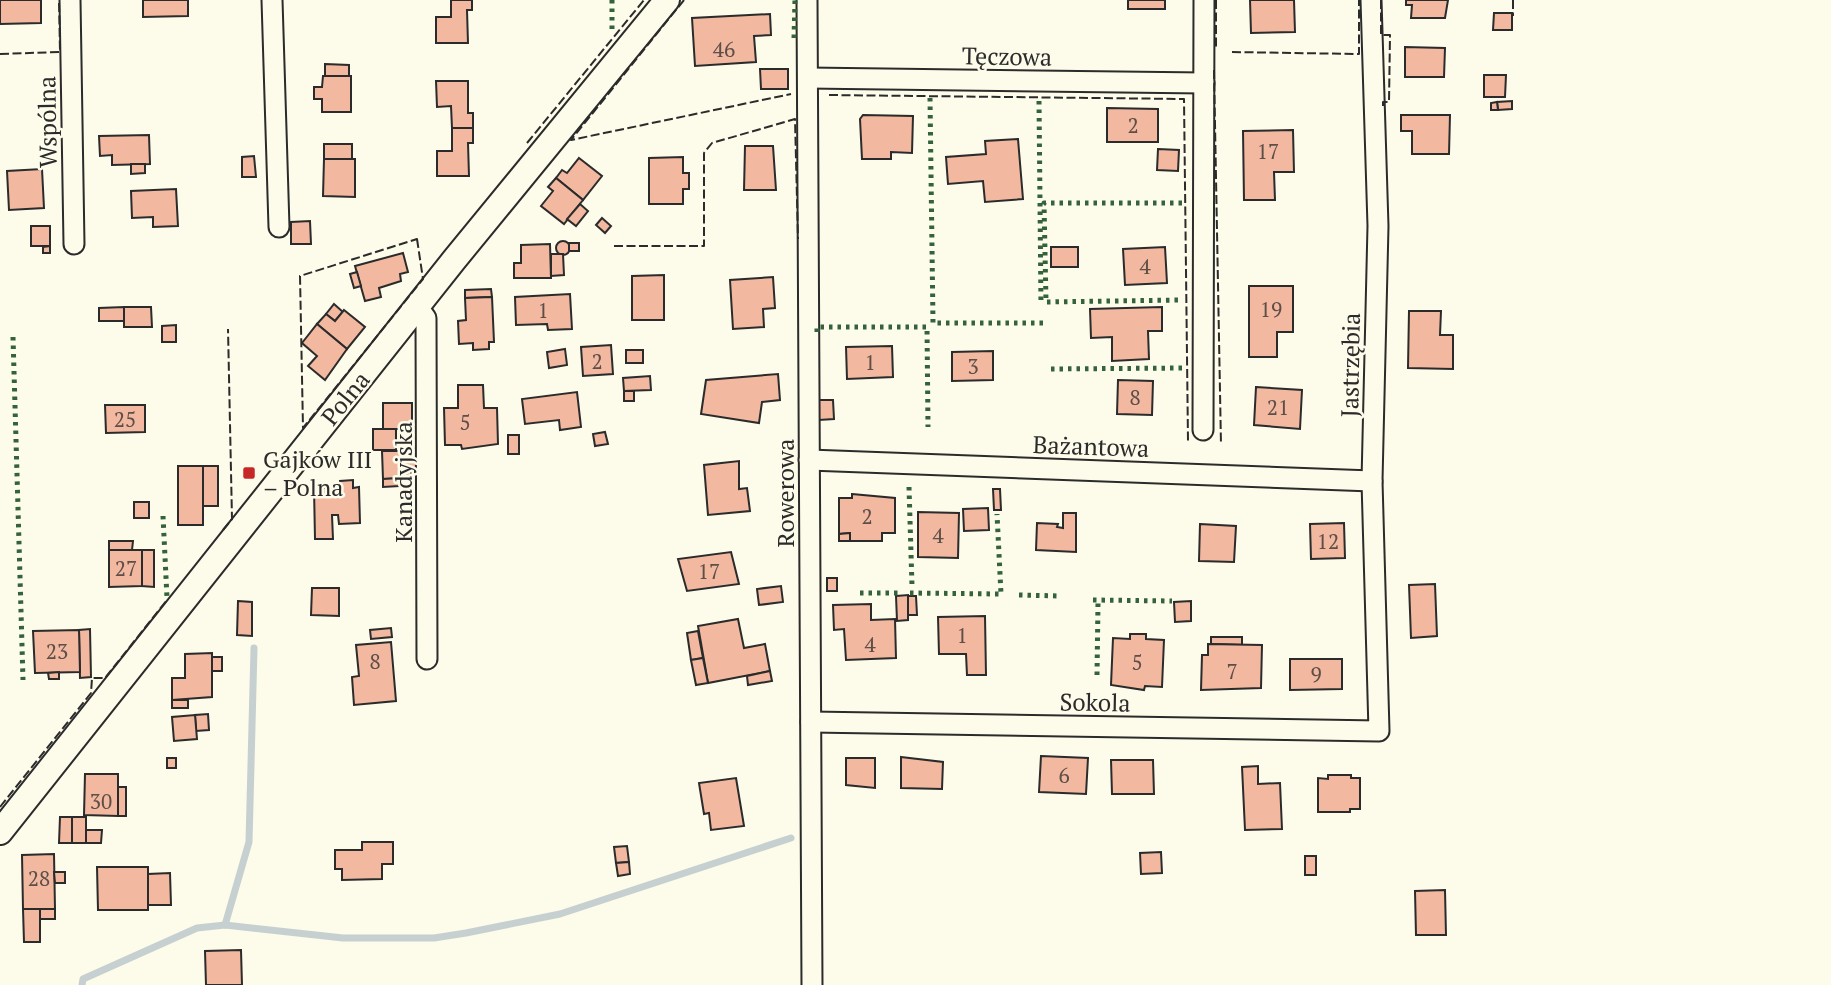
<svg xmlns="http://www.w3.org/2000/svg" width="1831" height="985" viewBox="0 0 1831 985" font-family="'PT Serif',serif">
<rect width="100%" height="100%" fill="#fdfbea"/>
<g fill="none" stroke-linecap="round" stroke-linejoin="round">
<!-- stream -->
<g stroke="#c7d0d0" stroke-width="7">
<path d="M225,925L249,842L254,648"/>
<path d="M82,985L83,979L197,928L225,925L343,938H434L466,933L560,914L791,838"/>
</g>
</g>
<!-- building -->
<g fill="#f2b8a0" stroke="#2b2b2b" stroke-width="2">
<path d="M0,0H41V23L0,24Z"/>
<path d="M143,0H188V16L143,17Z"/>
<path d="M451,0H472V10H467L468,43H436V17H451Z"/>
<rect x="1128" y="0" width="37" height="9"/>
<path d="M1250,0H1294L1295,32L1251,33Z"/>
<path d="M1406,0H1448L1445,18H1411L1412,5H1406Z"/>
<path d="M1494,13H1512V30H1493Z"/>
<path d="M770,14L771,35L754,36L756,62L695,66L692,18Z"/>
<path d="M1405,47L1445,48L1444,77H1405Z"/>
<path d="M325,64L349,65V76H325Z"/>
<path d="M760,69H788V89H761Z"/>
<path d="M1484,75H1506L1505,97H1484Z"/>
<path d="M323,76H351V112H322V99H314V87H322Z"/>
<path d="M436,81H468V113H473V128H452L451,106L437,107Z"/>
<path d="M1512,101V109L1498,110L1497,102Z"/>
<path d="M1497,102L1498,110H1491V103Z"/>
<path d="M1107,108L1158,109V142H1107Z"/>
<path d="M863,115L913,116L912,153L891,152V159H862L860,119Z"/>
<path d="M1401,115H1450L1449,154H1412V131H1401Z"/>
<path d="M452,128H473V143H468L469,176H437V151H452Z"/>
<path d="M1293,130L1294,172H1274L1275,200H1244L1243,131Z"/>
<path d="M149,135L150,164L112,165V155L100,156L99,136Z"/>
<path d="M1018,139L1023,199L985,202L983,181L948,184L946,157L986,154L985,141Z"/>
<rect x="324" y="144" width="28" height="15"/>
<path d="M745,146H773L776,190H744Z"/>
<path d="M1158,149L1179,150L1178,171L1157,170Z"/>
<path d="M254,156L256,177H242V157Z"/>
<path d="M683,157V173H689V189H683V204H649V158Z"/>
<path d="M579,158L602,176L583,200L556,178L562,170L567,173Z"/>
<path d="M324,159H355V197L323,196Z"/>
<path d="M131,164H145V173L131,174Z"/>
<path d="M42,169L44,208L9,210L7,171Z"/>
<path d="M556,178L583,200L564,224L541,206L553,191L548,187Z"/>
<path d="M176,189L178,226L153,227V217L132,218L131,191Z"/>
<path d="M580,204L588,211L576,226L567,219Z"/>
<path d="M602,218L611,226L605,233L596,225Z"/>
<path d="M310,221L311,244H291V222Z"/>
<rect x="31" y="226" width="19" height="20"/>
<circle cx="563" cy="248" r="7"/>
<rect x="569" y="243" width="10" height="8"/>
<path d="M550,244L551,278H514V263H521V245Z"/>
<path d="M50,246V253H43V247Z"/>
<rect x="1051" y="247" width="27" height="20"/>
<path d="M1165,247L1167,283L1125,285L1123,249Z"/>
<path d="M403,253L408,272L400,274L401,281L379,288L381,297L365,301L355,266Z"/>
<path d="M551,254H563L564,275L551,276Z"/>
<path d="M357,272L361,286L354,288L350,274Z"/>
<path d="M664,275V320H632V276Z"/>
<path d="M773,277L775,308L763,309L764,327L733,329L730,280Z"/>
<path d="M1249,286H1293V332H1277V357H1249Z"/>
<path d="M491,289L492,297L465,298V290Z"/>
<path d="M570,294L572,329L548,330L547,324L516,325L515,297Z"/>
<path d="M492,297L494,342H489V349L473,350V343L459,344L458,321L466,320L465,298Z"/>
<path d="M334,304L343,312L335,321L326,314Z"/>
<path d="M124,307V321H99V308Z"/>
<path d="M124,307H151L152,327H124Z"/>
<path d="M1162,307V331H1148L1149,359L1112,361V337L1091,338L1090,309Z"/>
<path d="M344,310L365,327L347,349L317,324L326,314L335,321Z"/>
<path d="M1409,311H1441L1440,335H1453V369L1408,368Z"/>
<path d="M317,324L347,349L325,380L308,366L317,356L302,343Z"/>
<path d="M176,325V342H162V326Z"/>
<path d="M611,345L613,374L583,376L581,347Z"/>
<path d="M892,346L893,377L847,379L846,347Z"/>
<path d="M565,349L567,365L549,368L547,352Z"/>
<rect x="626" y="350" width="17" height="13"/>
<path d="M993,351V380L952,381V352Z"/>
<path d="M778,374L780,400L762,402L759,423L701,414L706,380Z"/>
<path d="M650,376L651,390L624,391L623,378Z"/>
<path d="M1118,380L1153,381L1152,415L1117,414Z"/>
<path d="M458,385H483L484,408H497L498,444L462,449L461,445H445L444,408H458Z"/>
<path d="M1256,387L1302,390L1300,429L1254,425Z"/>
<rect x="624" y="391" width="10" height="10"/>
<path d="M577,392L581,427L560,430L559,420L525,424L522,399Z"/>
<path d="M819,400H833L834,419L819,420Z"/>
<rect x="383" y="403" width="29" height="26"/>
<path d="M105,405H145V432L106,433Z"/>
<rect x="373" y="429" width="23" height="21"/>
<path d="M605,432L608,444L595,446L593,434Z"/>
<rect x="508" y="435" width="11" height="19"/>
<path d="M382,451H411V459H416V469H411V478L383,479Z"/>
<path d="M739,461V489L747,488L750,511L708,515L704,465Z"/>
<rect x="178" y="466" width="25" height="59"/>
<rect x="203" y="466" width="15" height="40"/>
<path d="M399,478V486L383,487V479Z"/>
<path d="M353,480V488L359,487L360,523L339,524L338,515H332L333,539H315L314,488H340V481Z"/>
<path d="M993,489H1000L1001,510H994Z"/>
<path d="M852,494L895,498V533H882V541H850V533L839,534V498H852Z"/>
<rect x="134" y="502" width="15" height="16"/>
<path d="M988,508L989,530L964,531L963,509Z"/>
<path d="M918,512L959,513L958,558L918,557Z"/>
<path d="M1063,513H1076V552L1036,550L1037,523L1058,524L1057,527L1063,528Z"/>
<path d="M1344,523L1345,558L1311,559L1310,524Z"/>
<path d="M1200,524L1236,526L1234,562L1199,561Z"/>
<path d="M850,533V541H839V534Z"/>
<path d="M109,541H133L132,550H109Z"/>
<path d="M109,550H142V586L109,587Z"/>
<path d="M142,550H154V587L142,586Z"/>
<path d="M731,552L739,584L687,591L678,559Z"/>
<rect x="827" y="578" width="10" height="13"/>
<path d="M1435,584L1437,636L1411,638L1409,585Z"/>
<path d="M781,586L783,602L759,605L757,589Z"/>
<path d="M312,588H339V616L311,615Z"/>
<path d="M896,596L908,595V620L897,621Z"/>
<path d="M908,596H916L917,615H908Z"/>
<path d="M238,601L252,602V636L237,635Z"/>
<path d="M1191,601V621L1175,622L1174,602Z"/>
<path d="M871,604V620L895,619L896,658L846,660L844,629L834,630L833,605Z"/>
<path d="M985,616L986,675H967L966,654H939L938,617Z"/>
<path d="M738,619L744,648L765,644L770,671L708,683L698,626Z"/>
<path d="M391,628L392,637L371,639L370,630Z"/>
<path d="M90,629L91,677L80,678L79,630Z"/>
<path d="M79,630L80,672L35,673L33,631Z"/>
<path d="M698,631L703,658L691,660L687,633Z"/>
<path d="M1130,634H1146V639L1164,640L1162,687L1145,686L1144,690L1111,685L1113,638L1130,639Z"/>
<path d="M1211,637H1242V645L1211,644Z"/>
<path d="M391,642L396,701L354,705L352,677L359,676L356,645Z"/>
<path d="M1208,644L1262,645L1261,688L1201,690L1202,655H1208Z"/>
<path d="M212,653V697L172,700V678H185V654Z"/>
<rect x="212" y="657" width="10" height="14"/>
<path d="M703,658L708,683L696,685L691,660Z"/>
<path d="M1290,659H1342V689L1290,690Z"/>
<path d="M770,671L772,681L748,685L747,676Z"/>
<path d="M59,672V679H49L48,673Z"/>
<rect x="172" y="700" width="16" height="8"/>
<path d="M208,714L209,730L196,731L195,715Z"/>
<path d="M195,715L197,739L174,741L172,717Z"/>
<path d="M1041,756L1088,758L1086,794L1039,792Z"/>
<path d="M901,757L943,762L942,789L901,788Z"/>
<rect x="167" y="758" width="9" height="10"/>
<path d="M846,758H875V788L846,785Z"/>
<path d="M1111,760H1153L1154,794H1112Z"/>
<path d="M1258,766V784L1280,783L1282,829L1245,830L1242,767Z"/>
<path d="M85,774H118V816L84,815Z"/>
<path d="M1328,775H1351V778H1360V809H1350V812H1318V778L1328,779Z"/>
<path d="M736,778L744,826L711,830L709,813L704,814L699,783Z"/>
<rect x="118" y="787" width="8" height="29"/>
<path d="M60,817H72V843H59Z"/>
<rect x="72" y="817" width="14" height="26"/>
<path d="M86,830H102L101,843H86Z"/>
<path d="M362,842H393V864H382V879L342,880V869H335V850H362Z"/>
<path d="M627,846L629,862L616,863L614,847Z"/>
<path d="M1161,852L1162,873L1141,874L1140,853Z"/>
<path d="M54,854L55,909H23L22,855Z"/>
<rect x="1305" y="856" width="11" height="19"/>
<path d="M629,862L630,874L618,876L616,863Z"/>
<path d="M97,867H148V910H98Z"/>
<path d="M54,872H65V883H55Z"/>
<path d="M170,873L171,905H148V874Z"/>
<path d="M1445,890L1446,935H1416L1415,891Z"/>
<path d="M23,909H40V942H24Z"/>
<rect x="40" y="909" width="15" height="10"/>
<path d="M241,950L242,985H206L205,951Z"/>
</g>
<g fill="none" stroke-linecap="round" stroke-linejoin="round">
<!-- minor casing -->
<g stroke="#2b2b2b" stroke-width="23">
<g id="minor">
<path d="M70,0L74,244"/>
<path d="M272,0L279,227"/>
<path d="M807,0L812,985"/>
<path d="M808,78L1204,83"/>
<path d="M418,307L426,318L427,659"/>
<path d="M1203,430L1204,0"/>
<path d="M809,460L1372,481"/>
<path d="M811,722L1379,731L1372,481L1378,226L1371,0"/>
</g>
</g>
<!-- tertiary casing -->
<g stroke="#2b2b2b" stroke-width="28">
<path id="tertiary" d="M0,832L454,260L667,0"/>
</g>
<!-- minor -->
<use href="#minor" stroke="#fdfbea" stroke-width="19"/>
<!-- tertiary -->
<use href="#tertiary" stroke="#fdfbea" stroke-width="24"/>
<!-- hedge -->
<g stroke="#34623c" stroke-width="5" stroke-dasharray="3.5 5" stroke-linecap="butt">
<path d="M612,0V33"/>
<path d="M794,38L795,0"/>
<path d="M930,98L933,323H1047"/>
<path d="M1039,101L1041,305"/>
<path d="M1182,203H1044L1046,302L1182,300"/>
<path d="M817,332V327H927L928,427"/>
<path d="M13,337L23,680"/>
<path d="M1051,369L1182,368"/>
<path d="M909,487L912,586"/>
<path d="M163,516L167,598"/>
<path d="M860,593H899"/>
<path d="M910,593L1001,594L997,514"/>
<path d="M1019,595L1061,596"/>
<path d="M1093,600L1172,601"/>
<path d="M1097,675L1098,603"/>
</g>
<!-- fence -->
<g stroke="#2b2b2b" stroke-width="2" stroke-dasharray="9 3.5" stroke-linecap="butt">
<path d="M684,0L571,140L791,94"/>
<path d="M1216,0V49"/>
<path d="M1381,0V35H1390L1389,102H1383V106"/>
<path d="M1513,0V16"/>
<path d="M1232,52L1359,54V0"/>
<path d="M0,54L60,52L59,0"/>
<path d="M1214,70L1221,445"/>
<path d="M829,95L1184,99L1188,441"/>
<path d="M527,143L644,0"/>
<path d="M417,239L423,279L303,428L300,276Z"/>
<path d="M614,246H704V153L712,143L795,119L798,239"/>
<path d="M223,530L232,519L228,329"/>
<path d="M0,807L91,693L92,678H105L167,600"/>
</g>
</g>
<!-- markers -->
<rect fill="#c62828" stroke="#fdfbea" stroke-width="2.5" x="242" y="466" width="14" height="14" rx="3.5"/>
<g text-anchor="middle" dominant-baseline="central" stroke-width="5" stroke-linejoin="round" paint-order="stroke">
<!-- number labels -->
<g font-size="21" fill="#5d4e48">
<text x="724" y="49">46</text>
<text x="1133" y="125">2</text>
<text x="1268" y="151">17</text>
<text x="1145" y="266">4</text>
<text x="1271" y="309">19</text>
<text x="543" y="310">1</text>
<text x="597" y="361">2</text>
<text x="870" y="362">1</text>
<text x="973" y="366">3</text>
<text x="1135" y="397">8</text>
<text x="1278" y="407">21</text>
<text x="125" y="419">25</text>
<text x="465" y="422">5</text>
<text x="867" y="516">2</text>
<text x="938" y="535">4</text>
<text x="1328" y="541">12</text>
<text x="126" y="568">27</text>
<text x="709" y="571">17</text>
<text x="962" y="635">1</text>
<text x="870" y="644">4</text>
<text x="57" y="651">23</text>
<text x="375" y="661">8</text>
<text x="1137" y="662">5</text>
<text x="1232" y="671">7</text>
<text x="1316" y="674">9</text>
<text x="1064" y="775">6</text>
<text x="101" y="801">30</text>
<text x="39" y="878">28</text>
</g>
<!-- street labels -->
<g font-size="24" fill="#2b2b2b" stroke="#fdfbea">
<text transform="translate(1007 56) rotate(1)">Tęczowa</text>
<text transform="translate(47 122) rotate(-91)">Wspólna</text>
<text transform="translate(1350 365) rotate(-89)">Jastrzębia</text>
<text transform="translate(345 398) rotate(-51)">Polna</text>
<text transform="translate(1091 446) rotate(2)">Bażantowa</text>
<text transform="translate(403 482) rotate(-90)">Kanadyjska</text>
<text transform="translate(785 493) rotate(-90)">Rowerowa</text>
<text transform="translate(1095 702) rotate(1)">Sokola</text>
</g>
<!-- poi labels -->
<g font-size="24" fill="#2b2b2b" stroke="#fdfbea" text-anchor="start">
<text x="263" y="459">Gajków III<tspan x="263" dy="28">– Polna</tspan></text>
</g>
</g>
</svg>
